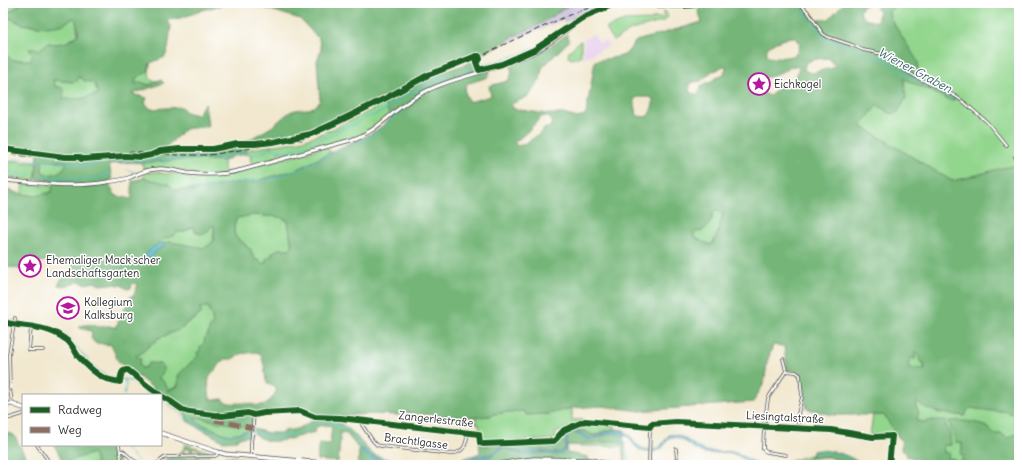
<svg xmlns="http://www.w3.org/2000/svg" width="1022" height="468" viewBox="0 0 1022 468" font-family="Delius,sans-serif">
<rect width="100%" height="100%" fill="#fff"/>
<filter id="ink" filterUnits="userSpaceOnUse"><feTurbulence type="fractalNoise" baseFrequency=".025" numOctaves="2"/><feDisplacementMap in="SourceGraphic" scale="8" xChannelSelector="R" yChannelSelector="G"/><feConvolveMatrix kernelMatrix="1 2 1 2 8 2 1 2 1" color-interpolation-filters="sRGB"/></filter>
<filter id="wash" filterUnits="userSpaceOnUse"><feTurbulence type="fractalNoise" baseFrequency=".012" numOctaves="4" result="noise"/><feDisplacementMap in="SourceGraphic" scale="16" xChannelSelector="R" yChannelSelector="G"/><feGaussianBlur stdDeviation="0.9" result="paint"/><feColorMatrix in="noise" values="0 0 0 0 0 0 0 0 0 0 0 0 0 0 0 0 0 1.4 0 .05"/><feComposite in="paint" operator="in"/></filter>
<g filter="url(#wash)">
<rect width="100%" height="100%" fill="#f1e8cf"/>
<!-- built -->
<path fill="#e8d2ef" d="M594,34L599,43L606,40L609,46L583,58L584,39Z"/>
<!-- industrial -->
<path fill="#c9bfd8" d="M572,3H583L584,4L587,3H609L582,13L565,23L562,20L510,42L509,40L511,37L539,25Z"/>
<!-- green -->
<g fill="#92d58d" stroke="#5e805c">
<path d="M3,3H19V6L13,9V10L10,12L9,10L4,18C14,18 14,21 22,24C25,25 28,25 31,25C47,27 60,27 74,18L76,20L78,36C73,37 71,40 67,42C63,43 60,43 57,44L48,43L39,50L29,49L33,54L32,60H12L5,53H3V30L4,27L3,25Z"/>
<path d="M609,3H615L589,13L574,22L572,20V19L582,13Z"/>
<path d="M897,3H1019V166C996,168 975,177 952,181L861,126L877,105L892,114L904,78L952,101L954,97L917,78L918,62L890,18L889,12Z"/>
<path d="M664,11L666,12L668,16L665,21L631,30L613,41L606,28L624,21L653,20V18H663Z"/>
<path d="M580,41H581V56L572,59L569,58L568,55L569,51Z"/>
<path d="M150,63C150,69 147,76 153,81L161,80L149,85L141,82L135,84L136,78L140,75L148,72Z"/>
<path d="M78,77L81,78L85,81L92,82L95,85L98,94L80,99H63L52,80L73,82Z"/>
<path d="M384,104L387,107L389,115L372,128L363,134L349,139L289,155L288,153L281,154L280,151L278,152L280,158L252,165L250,158L252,157V156L246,154V150L300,141L312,137L335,128Z"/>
<path d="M327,147L331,153L296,170L256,181L235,183L194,190H175L169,184L143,178C147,168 160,173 168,174L170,173L185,175V177H191V181H194V173L155,168L144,169L143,168L142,163L178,160L202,159L223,161L225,174Z"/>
<path d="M14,161L37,163L35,180L9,178V171H5L6,178L3,177V164Z"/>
<path d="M41,161H44L67,162C64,172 50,179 42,171V164Z"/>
<path d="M23,184L53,186L52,192L36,196L21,194L22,193Z"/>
<path d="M714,211L722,212L723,213C720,224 718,237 711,245L697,239L693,234L694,232L699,231L711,222L713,213Z"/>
<path d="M253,215L280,217L288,221L292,248L290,249H278C275,253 267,262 262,264L261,262L256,260L246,245L235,236C234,230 234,223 237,218Z"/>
<path d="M212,225H214V226L213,241L209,245L204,248L170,242L165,244L158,243C163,236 173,239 177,232H184L194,226C193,231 197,233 201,234L208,231Z"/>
<path d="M207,306L212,315L213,323L208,335L198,356L179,374L178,378L180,381C178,385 176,388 171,389L170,391H168L159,379L162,366L159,364L149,363L147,366L142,369L139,364L141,358H137L136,356L139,355L157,339L178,330L185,324L195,319L202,313L199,308H204Z"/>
<path d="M915,352C920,355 925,364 924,371L923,369H910C908,364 908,362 911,358H915Z"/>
<path d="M917,401L932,410L939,413L965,416L967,411L970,408L992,411H1004L1012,414H1019V434H1017L1007,438L1002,434H994C983,420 965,421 949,421L955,441L962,443V450L964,456L961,461V465H954V459L948,458L944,453L943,445H951L950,435L946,426L933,420L922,422L916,420L919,412L916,407Z"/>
<path d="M572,408V420H583V421L564,429L559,432L555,433L556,438L555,439L484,443L481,442L479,424L476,423V417L490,416L494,414L508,412L510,413L521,411L525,412L526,415L548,414Z"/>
<path d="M873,415H883L885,416L895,433L885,435H870Z"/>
<path d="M194,416L251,428L250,430L231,435L225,434L196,422L194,418Z"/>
<path d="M583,423L615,425V429L604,431L595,435C588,434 582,428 574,428C572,428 570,429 567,429Z"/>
<path d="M616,441L624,444L625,463L622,446H582L581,443H593Z"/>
<path d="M185,444L194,447L192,452L196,453V455V453L200,454L201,451L194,448L195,447L210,452V455H177L178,453L180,454L181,452L187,454V453L190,454L191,450L185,448L184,452H182L184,447L192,449L184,446Z"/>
<path d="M93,452L96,464L91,465H65L64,463Z"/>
<path d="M813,454V455L810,456V459L797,465H777Z"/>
</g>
<!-- forest -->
<g fill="#75b678" stroke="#507052" fill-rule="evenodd">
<path d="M19,3H572L539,25L511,37L509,40L482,54H475L464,60L437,70L400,89L335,120L304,133L292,137L245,147L246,154L233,156L228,159L223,161L202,159L178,160L142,163L133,162L109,164L112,180H109V185L113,190L112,192L116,195V196L132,199V181L144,178L169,184L175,190H194L235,183L256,181L296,170L354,141L367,136L380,128L391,118C388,114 388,108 384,104C399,95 414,85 430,77C446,70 463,66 480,59L483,73L490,71L488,77L466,84L465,92L469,102L491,96L489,86L508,81L512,73L510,65L533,56L555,43L567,34L569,41L542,68L540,80L529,96L511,104L514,109L547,114H563L578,118L586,114L595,61L622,56L626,54L636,41L702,22L696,3H805L815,20L829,19L844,3H870V4L864,5L861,9L860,14L866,19L875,22L878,19L879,12L876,8L880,6L881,3H897L889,12L890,18L918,62L917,78L954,97L955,99L952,101L904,79L906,98L898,112L892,114L877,105L861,126L952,181C975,177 996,168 1019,165V414H1012L1004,411H992L970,408L967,411L965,416C947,413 932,414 917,402L916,407L919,412L916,421L922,422L933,420H946V426L950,435L951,445H943L944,453H949L948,458L954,459V465L921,464L922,460L906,456L907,453L901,450L902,441L895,433L885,416L883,415H834L807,409L800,373L797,371L787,370L784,346L773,345L767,362L765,378L763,385L753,402L640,411L602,406L572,408L548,414L526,415L525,412L521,411L510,413L508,412L494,414L490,416L476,417H455L411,413H402L399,415L375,414L352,415L338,417L314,416L304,411L300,410L254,412L250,436L237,438V440L223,441L187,421L186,415L129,369C114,363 118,355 110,344L107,345L99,343H95L91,338L92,333L91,331L80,328V326C84,325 89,324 93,325C94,325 98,327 99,327C106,327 107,324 115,328L120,319L125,315L124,308L128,304L131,296L134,295L138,284L135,283L132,284L131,288L127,289L121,285L111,284L100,285L94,282L85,284L79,281C72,285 66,287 58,285C60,281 65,276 69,274L72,276L74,277L75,270L72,266L73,261L67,260L65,263C56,263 47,259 39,262L37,265L35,267L33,271L28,270L26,271L15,268L3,266V188L21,194L36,196L52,192L53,182L51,181L36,179L38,153L3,148V53H5L12,60H32L31,56L33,54L29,49L36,48L39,50L48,43L57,44C60,43 63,43 67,42C71,40 74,37 78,35L79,34L76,20L74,18L61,25L47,27L22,24L11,18H4L8,10L10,12L13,10V9L19,6ZM239,3L268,9L300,19L319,39L321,49L317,61L320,101C311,113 304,107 292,111C286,114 278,122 273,126C263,132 253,138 243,143C222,153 188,150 164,152V149L185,129L208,126L205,103L197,115L185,112L182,107L151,109L145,103L147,98L132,94L164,83L161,80L149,85L141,82L135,84L136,78L140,75L148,72L150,63L165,57L168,49L171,26L167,20L181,18L203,10L218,6ZM790,37H796L800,44C799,48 798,52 795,55C791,57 773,59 769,57C766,55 767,51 767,48L776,42ZM829,58L835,66C830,70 829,68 823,70C815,72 813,75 804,70C804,58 819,59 829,58ZM723,66L727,67L725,71L724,75L714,79L710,83H706L701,87L700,91L697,94H693L689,91L690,85L693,82L701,81L712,71L717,70ZM794,66L799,67L794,87C789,88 782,84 778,87C774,90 774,94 769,96L764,93L763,89L760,86L762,80L766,77C777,77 779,71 787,70L790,67ZM78,77L81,78L85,81L92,82L95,85L98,94L80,99H63L64,91L61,87H56L53,80C59,80 71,83 77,81ZM638,97H650L653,99V105L649,115L645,117L637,116L634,99ZM547,116C551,119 553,121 552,125L550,127L544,129L537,136L524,144L518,146L514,143L527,132L541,117ZM44,161L67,162C65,172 48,180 41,170L43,164L41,162ZM714,211L722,212L723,213C720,224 718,237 711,245L697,239L693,234C696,232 699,231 703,230C710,226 711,220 713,213ZM253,215L280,217L288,221L292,248L290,249H278L274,252L272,253L271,256L266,259V263L262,264L259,260H256L251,252V249L248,248C241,239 233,241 234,227C235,223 235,221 237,218ZM214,225V241L209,245L204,248L170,242L165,243H158C163,236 173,239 177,232H183L194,226L195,231L201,234L208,231L211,226ZM207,306L210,310L209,312L212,315V320L213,323L209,329L208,335C205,336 204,340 204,343L200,347V351L197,352L198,356L179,374L178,380L179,382H178V386L174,388L171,389L170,391H168L167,387L163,381L159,379V377C162,375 161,376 163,372C165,363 156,363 149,363L147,366L142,369L141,366L139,364L141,358H137L136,356C145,352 148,344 156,341C158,337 161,336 166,336L167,334H169L171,333L183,328L185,324L194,319L196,317L202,313L199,308H204ZM255,352L259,353L261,355L264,365L266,381L268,384L277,388C275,398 265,408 254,405C250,404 248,403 244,403C237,403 227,405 222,399L214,400L210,399C209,392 207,382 210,376C213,370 218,370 220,363L226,359H232L240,354ZM915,352L917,353L921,363L924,364L925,370L923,369H910C908,364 908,362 911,358L915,359ZM194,417L251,428L250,430L231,435L225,434L197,422Z"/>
<path d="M316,418L338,419L339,422L351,431L372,454L387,459L415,460L439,463L453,462L480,453L479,442L481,445H483L533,442H554L556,441L566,430L574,428L580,429L592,435H595L610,430L615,429L624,430L629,435C629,434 624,431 623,431C614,428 599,436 590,438L577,431H568L566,434L565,449C557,456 549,451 540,451C536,451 532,453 527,453C518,453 511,449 503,446L500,447L492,454L477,456L457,462L443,465H418L389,461L371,456L362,448L364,454C377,461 391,464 406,465H358L359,449L346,433L341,432L338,462L317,460L319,443L330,444L332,426L323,425L316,427L315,432C300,435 284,443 268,441C263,440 258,436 254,434V429L268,433H283L284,431C288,430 295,430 299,428C306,426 310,421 316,418Z"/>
<path d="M949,421C965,421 983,420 994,434H1002L1007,438L1017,434H1019V465H961V461L964,456L960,454L962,450V443L955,442Z"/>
<path d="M3,432L14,435L30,465H3Z"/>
<path d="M570,432C578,432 584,438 591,440C602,435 615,431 626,435L625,436H623L624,444L616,441L593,443H582V446L568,445L566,452L568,453L588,457L589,461L608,465H457L475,458L490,457L493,455L503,447C509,448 514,452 520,454C527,456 533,454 539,453C548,451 560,460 566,449C568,445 567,438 568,433Z"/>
<path d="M54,445H106L114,457L119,458V465H91L96,463L93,453L64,463Z"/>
<path d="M819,450C837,451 848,455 863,465H851L846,462L828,457H822L810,459V456L813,455V451Z"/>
<path d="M225,456L280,462V465H168L164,460L169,458H221Z"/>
</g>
<!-- water -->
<g fill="#50bacd" stroke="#3e727c">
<path d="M161,243L165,244V246L156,251L150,258L146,257V254L152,248Z"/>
<path d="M570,431H577L590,438C599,436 614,428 623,431C629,433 631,438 634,442C640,449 651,453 659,447C663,444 666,439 669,435C682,432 692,446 703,450C712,454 722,450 731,452C741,453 750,462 760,465C748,465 742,456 732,453C722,451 712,455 703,453C691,449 683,435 670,437C666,440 665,446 661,449C657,451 653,452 649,452C632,452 634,437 623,434C614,432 604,435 596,438C593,439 592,440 590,440C583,439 578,432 570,432L568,433C567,438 568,445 566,449C560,460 548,451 539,453C533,454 527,456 520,454C514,452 509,448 503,447L493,455L489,457L475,458L457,465H443L457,462L477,456L492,454L500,447L503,446H508L514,451L524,453L540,451L557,453L562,451L565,449L566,434Z"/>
<path d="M362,448C375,464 399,462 418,465C399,465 373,465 359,449Z"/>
</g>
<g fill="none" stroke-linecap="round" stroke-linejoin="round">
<!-- stream -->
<g stroke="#50bacd" stroke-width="1">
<path d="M794,3L802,9L807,15L823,39L828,41L842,44L857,52L874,56L887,61L913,78L953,99"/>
<path d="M424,87L439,80"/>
<path d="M3,162L5,163L13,160L19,159L90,165L105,161L132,160L149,161L205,158L222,160L239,153L255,154L272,149L287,151L309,145L316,141L330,136L338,130L353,125L364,118L375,115L383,111L415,91L431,78L445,79L468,71L526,52L541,45L558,31L588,13L614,3"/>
<path d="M127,170L136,172"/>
<path d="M9,172L31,174"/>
<path d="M40,176L45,177L47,176C49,177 53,178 56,178C58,178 60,176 62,176C65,176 67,179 71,179C78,180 85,177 92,179L96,177L98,178L101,177H107L108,175V172"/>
<path d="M196,189L215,187L233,184L250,181L269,180L300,169L347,146L358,143L369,138L383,127L411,103L418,98"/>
<path d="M3,318L19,323L43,326L61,333L69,338L93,366L103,374L109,377L132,381L149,395"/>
<path d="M124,395L126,385L124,379"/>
<path d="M161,400L166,402L186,419L222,436H229L252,431L270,437L286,436L294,434L306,430L315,421L319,420H324L332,422L345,427L354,435L361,449"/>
<path d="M621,433L624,439L629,465"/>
<path d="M124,445L127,450L138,461"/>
<path d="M812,453C823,451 838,453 848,458C852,460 855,463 859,465"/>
<path d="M366,455L370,460V465"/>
</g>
</g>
</g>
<g filter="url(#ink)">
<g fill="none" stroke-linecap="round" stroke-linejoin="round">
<!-- minor casing -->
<g stroke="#494744" stroke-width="3.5">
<g id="minor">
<path d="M799,3L808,12L823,34L828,37L852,45L863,50L883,54L889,56L903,69L916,77L955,96L965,103L987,122L1006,145"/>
<path d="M3,322L15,325L31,327L29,350H43"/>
<path d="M783,359L786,371"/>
<path d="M12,404L10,388L9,354L15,318"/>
<path d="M3,418H10L23,414"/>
<path d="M362,421V425L373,441L377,445L381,446L451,454C465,452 466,445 468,432"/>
<path d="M584,422L650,427"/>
<path d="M650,427L651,424L676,422L831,430L873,437L892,436L889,465"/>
<path d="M37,445L47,459L50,465"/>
<path d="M119,445L122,465"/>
<path d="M676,449L677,460"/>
<path d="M120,451H123L133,460L143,465"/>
<path d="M786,455L767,452L765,451L763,449L764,426L768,399L770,395L786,371L796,372L800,375L802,397L798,414V428"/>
<path d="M251,456V443L254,415L256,414L264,413L300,411L315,417L340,418L479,434L480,443L483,444L554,441L556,439L565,429"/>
<path d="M155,465L164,458L167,457L215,456L217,455L218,452"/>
<path d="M649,465L650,427"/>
<path d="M665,465L677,460L697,465"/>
</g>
</g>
<!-- secondary casing -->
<g stroke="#494744" stroke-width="4.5">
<g id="secondary">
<path d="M639,3C661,5 684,9 706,3"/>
<path d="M3,180C37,183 73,188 107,182C115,181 123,180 131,177C140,173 147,169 157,169C167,168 177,171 187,173C205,175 224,175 242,170L351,140C379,131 392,110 417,96C444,80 476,75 506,64C514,61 523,57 531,54C549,45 565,31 581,20C593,12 614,5 627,3"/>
</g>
</g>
<!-- primary casing -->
<g stroke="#494744" stroke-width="5">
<g id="primary">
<path d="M3,404H12L23,408"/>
<path d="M161,433L218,452L225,454L346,465"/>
<path d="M495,465L516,461L534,459L591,460L612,465"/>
</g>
</g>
<!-- minor -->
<use href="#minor" stroke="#fff" stroke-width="2"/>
<!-- secondary -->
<use href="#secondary" stroke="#fff" stroke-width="3"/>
<!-- primary -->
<use href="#primary" stroke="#fff" stroke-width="3.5"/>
<!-- rail -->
<path stroke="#2b2b2b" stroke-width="1" stroke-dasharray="6 3" stroke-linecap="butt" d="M3,152L23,156L74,158L131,152L177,155H209L302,140L317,135L345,122L396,95L432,75L470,62L509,42L576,12L606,3"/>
<!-- quiet -->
<g stroke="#8d6e63" stroke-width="5" stroke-dasharray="10 5" stroke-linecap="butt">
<path d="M1015,155L1019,162"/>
<path d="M215,420L253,428"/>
</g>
<!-- cycleway casing -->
<g stroke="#fff" stroke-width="8">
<g id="cycleway">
<path d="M639,3C660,5 681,8 702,4"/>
<path d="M3,149L65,157H80L81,159H84L125,156L141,157L151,155L160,151L180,149H213L228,146L237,144H255L273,142L311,134L333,124L386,98L428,75L454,65L476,56H479L480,59L476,62L479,70L502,64L534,50L585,16L617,3"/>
<path d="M3,322C25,328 45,324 65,339C72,343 74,350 78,356C84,363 96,374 104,378C109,380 115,381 120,382C121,376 121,369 128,370L149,387L160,395"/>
<path d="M161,396C165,398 169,400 173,403C179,407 183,412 190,412L222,416L248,413L254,415L264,413L300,411L315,417L340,418L479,434L480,443L483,444L554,441L556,439L564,430L585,421L650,427L651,424L676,422L831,430L873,437L892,436L889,465"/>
</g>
</g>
<!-- cycleway -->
<use href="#cycleway" stroke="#1b5e20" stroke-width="6"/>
</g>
</g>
<!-- icons -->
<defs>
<g id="sight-ring" transform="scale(1.15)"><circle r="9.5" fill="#fff" stroke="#b5179e" stroke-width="1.5"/><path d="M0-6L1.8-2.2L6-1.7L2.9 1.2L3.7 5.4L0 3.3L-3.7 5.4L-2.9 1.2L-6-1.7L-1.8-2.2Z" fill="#b5179e"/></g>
<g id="school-ring" transform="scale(1.15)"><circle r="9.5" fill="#fff" stroke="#b5179e" stroke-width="1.5"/><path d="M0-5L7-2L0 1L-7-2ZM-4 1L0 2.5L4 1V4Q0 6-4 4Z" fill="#b5179e"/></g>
</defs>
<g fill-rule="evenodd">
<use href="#sight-ring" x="759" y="84"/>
<use href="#sight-ring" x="30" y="266"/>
<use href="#school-ring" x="68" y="308"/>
</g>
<g text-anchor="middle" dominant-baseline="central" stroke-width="3" stroke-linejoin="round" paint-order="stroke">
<!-- poi labels -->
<g font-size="11" fill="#2b2b2b" stroke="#fff" text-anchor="start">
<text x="774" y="84">Eichkogel</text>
<text x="46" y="260">Ehemaliger Mack'scher<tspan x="46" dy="13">Landschaftsgarten</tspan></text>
<text x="84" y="302">Kollegium<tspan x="84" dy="13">Kalksburg</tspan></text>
</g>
<!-- street labels -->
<g font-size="11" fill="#2b2b2b" stroke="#fff">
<text transform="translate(785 417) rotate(3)">Liesingtalstraße</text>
<text transform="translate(436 419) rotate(6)">Zangerlestraße</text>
<text transform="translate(416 441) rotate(7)">Brachtlgasse</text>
</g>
<!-- water labels -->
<g font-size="12" font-style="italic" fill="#3a646c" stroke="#fff">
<text transform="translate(915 70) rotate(28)">Wiener Graben</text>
</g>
</g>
<!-- margin -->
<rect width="1022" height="468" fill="none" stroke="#fff" stroke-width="16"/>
<!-- legend -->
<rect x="22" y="394" width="140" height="52" fill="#ffffff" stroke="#aaaaaa"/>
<rect x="30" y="407" width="20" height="6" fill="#1b5e20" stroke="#aaaaaa"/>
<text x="58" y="414" font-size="12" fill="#2b2b2b">Radweg</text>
<rect x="30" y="427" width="20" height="6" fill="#8d6e63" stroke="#aaaaaa"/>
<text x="58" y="434" font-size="12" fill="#2b2b2b">Weg</text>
</svg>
